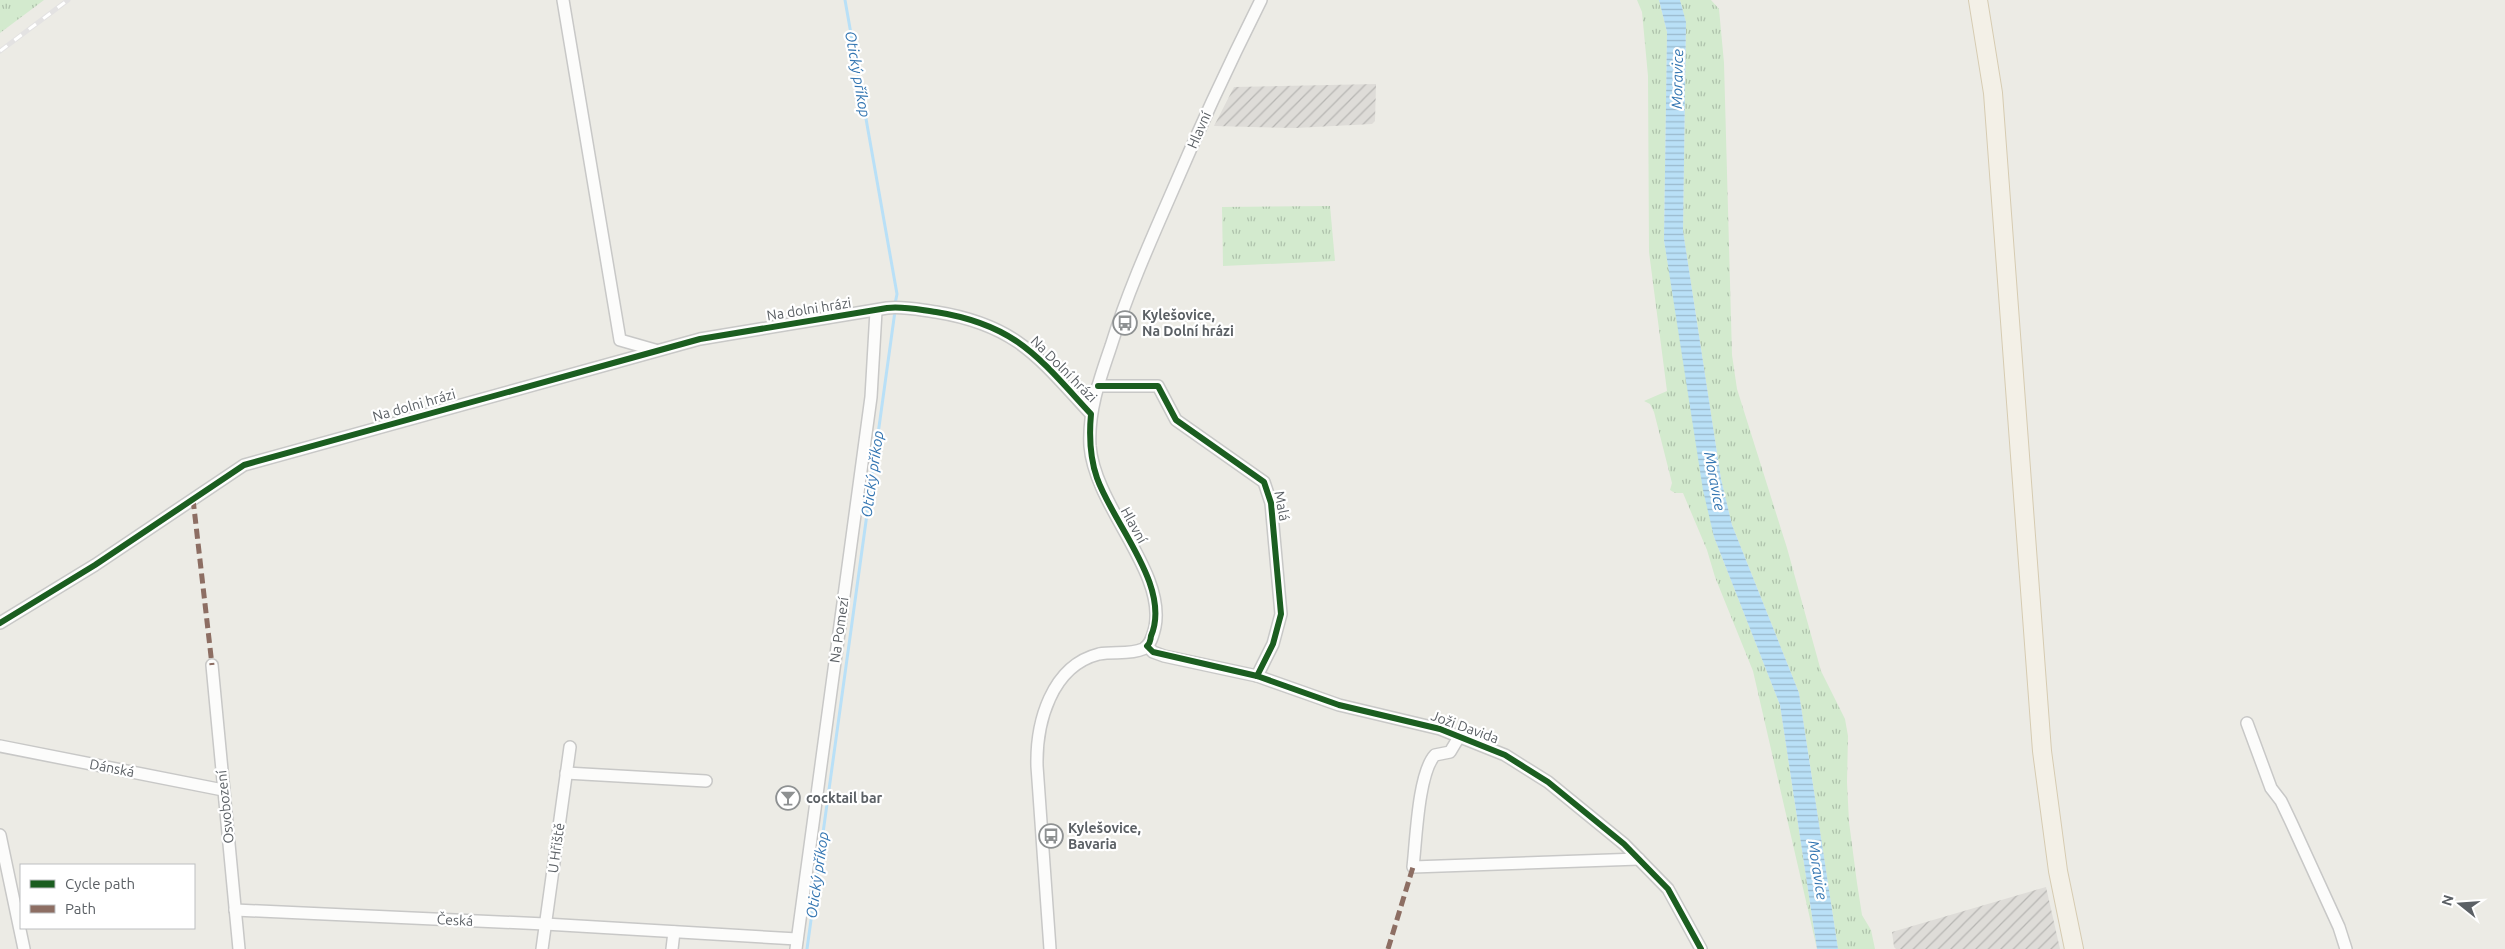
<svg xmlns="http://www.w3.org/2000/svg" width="2505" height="949" viewBox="0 0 2505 949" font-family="Ubuntu,sans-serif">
<defs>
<pattern id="industrial-furrows" width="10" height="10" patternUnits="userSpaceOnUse" patternTransform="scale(1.25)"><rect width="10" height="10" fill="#dedcd8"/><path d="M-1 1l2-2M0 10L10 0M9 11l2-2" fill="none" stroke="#b7b6b3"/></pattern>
<pattern id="grass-tufts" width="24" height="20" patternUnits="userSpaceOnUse" patternTransform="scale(1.25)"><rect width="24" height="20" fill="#d3eace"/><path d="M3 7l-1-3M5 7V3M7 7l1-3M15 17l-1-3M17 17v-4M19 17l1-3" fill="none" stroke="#aec1ab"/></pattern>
<pattern id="water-rules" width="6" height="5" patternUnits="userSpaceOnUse" patternTransform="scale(1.25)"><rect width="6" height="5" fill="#b9e0f7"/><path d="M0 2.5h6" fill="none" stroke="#99b9cc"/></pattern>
</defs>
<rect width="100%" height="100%" fill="#ecebe5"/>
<!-- industrial -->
<g fill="url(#industrial-furrows)">
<path d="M1376,84L1375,121L1372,124L1295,128L1214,126L1234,87Z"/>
<path d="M2046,887L2060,949H1896L1894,947L1892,932Z"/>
</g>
<!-- grass -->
<g fill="url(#grass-tufts)">
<path d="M0,0H44L0,33Z"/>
<path d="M1637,0H1659L1667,32L1664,240L1714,537L1780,705L1817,949L1753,671L1715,577L1707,550L1683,493H1675L1670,490L1672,483L1654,412L1650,404L1644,401L1667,391L1649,252L1648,76L1642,12Z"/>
<path d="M1680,0H1711L1719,9L1724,63L1732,355L1737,389L1787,548L1821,671L1845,719L1848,736L1847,782L1849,822L1857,883L1862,915L1871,930L1875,949H1838L1799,693L1732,525L1721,479L1683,231L1686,23Z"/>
<path d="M1330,206L1335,261L1223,266L1222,207Z"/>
</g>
<!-- water -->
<path fill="url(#water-rules)" d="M1659,0H1680L1686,22L1683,231L1721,479L1732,525L1799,693L1838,949H1817L1780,705L1714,537L1703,490L1664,240L1667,32Z"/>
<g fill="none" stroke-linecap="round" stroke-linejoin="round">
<!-- stream -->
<g stroke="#b9e0f7" stroke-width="3">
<path d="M845,0L897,294L895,304"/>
<path d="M807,949L895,311"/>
</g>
<!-- street casing -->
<g stroke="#c8c8c7" stroke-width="14">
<g id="street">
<path d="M563,0L620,340L655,350"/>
<path d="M1098,386H1158L1176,420L1264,482L1271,503L1281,614L1273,644L1257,676"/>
<path d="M0,623L95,565L244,465L700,339L887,308C904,306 920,310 936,312C1017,325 1039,358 1091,414"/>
<path d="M1147,646L1153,652L1164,656L1257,676L1339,705L1440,729L1505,755L1548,782L1624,844L1668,889L1701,949"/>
<path d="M212,665L239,949"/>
<path d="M2247,723L2271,788L2281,801L2291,822L2339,927L2346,949"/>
<path d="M1459,737L1450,752L1435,755C1418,773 1416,842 1413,867L1639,859"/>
<path d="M0,746L223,790"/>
<path d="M566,773L706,781"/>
<path d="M0,835L24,949"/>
<path d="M235,910L545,924L797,939"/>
<path d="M542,949L570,747"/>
<path d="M672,949L674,932"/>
<path d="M796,949L871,397L876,311"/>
<path d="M1050,949L1037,766C1036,723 1051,666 1099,654C1113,651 1130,655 1143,649C1151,645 1153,635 1155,627C1166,571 1095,507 1090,446C1088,411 1100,378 1111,346C1126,297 1147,249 1168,201C1197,133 1228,66 1261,0"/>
</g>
</g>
<!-- primary casing -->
<g stroke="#d6cbb1" stroke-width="20">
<path id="primary" d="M1978,0L1993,93L2042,751L2058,871L2074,949"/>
</g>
<!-- street -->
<use href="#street" stroke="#fcfcfb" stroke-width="11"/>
<!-- primary -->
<use href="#primary" stroke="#f3f0e7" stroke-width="18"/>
<!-- rail casing -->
<g stroke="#e3e2e2" stroke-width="5">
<path id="rail" d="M0,51L68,0"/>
</g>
<!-- rail -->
<use href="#rail" stroke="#fff" stroke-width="3" stroke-dasharray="9" stroke-linecap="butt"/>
<!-- quiet -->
<g stroke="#8d6e63" stroke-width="5" stroke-dasharray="10 5" stroke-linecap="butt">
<path d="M193,499L212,665"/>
<path d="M1388,949L1413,867"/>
</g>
<!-- cycleway casing -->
<g stroke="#fff" stroke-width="9">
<g id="cycleway">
<path d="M1098,386H1158L1176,420L1264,482L1271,503L1281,614L1273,644L1257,676"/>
<path d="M0,623L95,565L244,465L700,339L887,308C904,306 920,310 936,312C1017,325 1039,358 1091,414C1089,436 1090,458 1097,478C1113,524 1172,587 1151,636C1150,641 1151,642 1147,646L1153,652L1257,676L1339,705L1440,729L1505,755L1548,782L1624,844L1668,889L1701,949"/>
</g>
</g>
<!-- cycleway -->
<use href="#cycleway" stroke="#1b5e20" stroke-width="6"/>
</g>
<!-- icons -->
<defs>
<g id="bus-ring" transform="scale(1.25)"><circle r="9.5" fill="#fff" stroke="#8e9192" stroke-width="1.5"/><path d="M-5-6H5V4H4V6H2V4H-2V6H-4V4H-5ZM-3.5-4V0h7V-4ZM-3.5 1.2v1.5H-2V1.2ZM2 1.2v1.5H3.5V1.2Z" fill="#8e9192"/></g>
<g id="bar-ring" transform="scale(1.25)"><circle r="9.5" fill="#fff" stroke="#8e9192" stroke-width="1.5"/><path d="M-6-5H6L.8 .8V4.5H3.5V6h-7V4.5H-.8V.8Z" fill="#8e9192"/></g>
</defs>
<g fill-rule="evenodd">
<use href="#bus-ring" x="1125" y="323"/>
<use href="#bar-ring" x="788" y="798"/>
<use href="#bus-ring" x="1051" y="836"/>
</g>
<g text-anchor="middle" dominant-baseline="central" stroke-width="4.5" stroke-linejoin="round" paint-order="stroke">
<!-- street labels -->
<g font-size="14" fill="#5b6065" stroke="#fff">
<text transform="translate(1199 130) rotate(-66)">Hlavní</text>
<text transform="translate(809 309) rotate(-9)">Na dolni hrázi</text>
<text transform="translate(1064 369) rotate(45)">Na Dolní hrázi</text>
<text transform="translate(414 405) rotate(-16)">Na dolni hrázi</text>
<text transform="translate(1282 506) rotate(79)">Malá</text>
<text transform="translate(1134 525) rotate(61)">Hlavní</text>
<text transform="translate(839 630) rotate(-82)">Na Pomezí</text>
<text transform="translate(1465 727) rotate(20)">Joži Davida</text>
<text transform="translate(112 768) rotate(11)">Dánská</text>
<text transform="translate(225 807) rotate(-96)">Osvobození</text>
<text transform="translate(556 848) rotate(-82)">U Hřiště</text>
<text transform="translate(455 920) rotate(3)">Česká</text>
</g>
<!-- poi labels -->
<g font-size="14" font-weight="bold" fill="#5b6065" stroke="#fff" text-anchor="start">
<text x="1142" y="315">Kylešovice,<tspan x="1142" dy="16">Na Dolní hrázi</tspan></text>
<text x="806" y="798">cocktail bar</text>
<text x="1068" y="828">Kylešovice,<tspan x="1068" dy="16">Bavaria</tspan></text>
</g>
<!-- water labels -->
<g font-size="15" font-style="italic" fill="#3476b2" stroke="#fff">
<text transform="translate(858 74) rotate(80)">Otický příkop</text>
<text transform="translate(1677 79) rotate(-89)">Moravice</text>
<text transform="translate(872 474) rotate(-82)">Otický příkop</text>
<text transform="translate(1715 481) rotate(79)">Moravice</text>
<text transform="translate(1818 870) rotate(81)">Moravice</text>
<text transform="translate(817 875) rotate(-82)">Otický příkop</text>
</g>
</g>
<!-- legend -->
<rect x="20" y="864" width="175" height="65" fill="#ffffff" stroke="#bdbfc1"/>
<rect x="30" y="880" width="25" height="8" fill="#1b5e20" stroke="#bdbfc1"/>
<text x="65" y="889" font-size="15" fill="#5b6065">Cycle path</text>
<rect x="30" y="905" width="25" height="8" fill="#8d6e63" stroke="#bdbfc1"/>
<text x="65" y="914" font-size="15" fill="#5b6065">Path</text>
<!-- north arrow -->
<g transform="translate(2460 904) rotate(287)" stroke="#ffffff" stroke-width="4" paint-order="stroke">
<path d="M0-4L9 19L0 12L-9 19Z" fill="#5b6065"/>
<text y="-8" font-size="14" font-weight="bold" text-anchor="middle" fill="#5b6065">N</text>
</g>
</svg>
